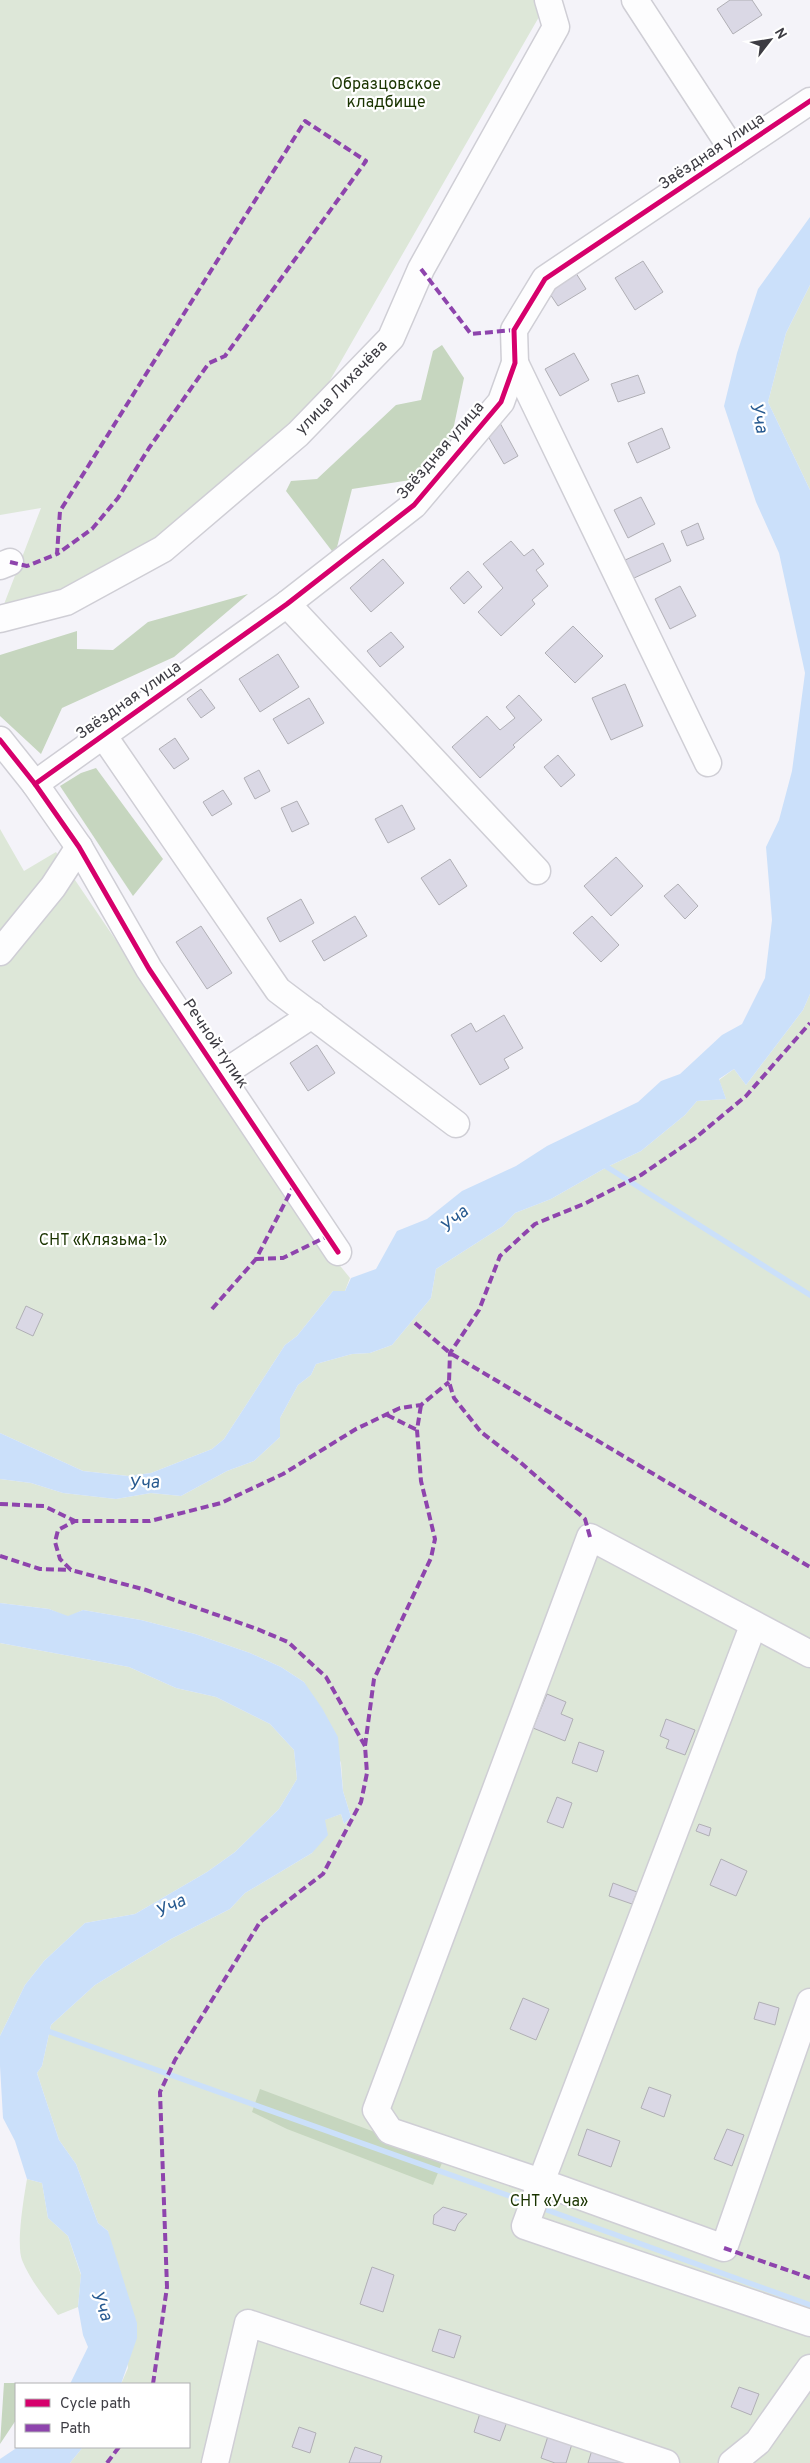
<svg xmlns="http://www.w3.org/2000/svg" width="810" height="2463" viewBox="0 0 810 2463" font-family="Overpass,sans-serif">
<rect width="100%" height="100%" fill="#f4f3f9"/>
<!-- green -->
<g fill="#dde7d8">
<path d="M0,0H537L543,10L291,448L218,490L116,567L1,612L41,508L0,515Z"/>
<path d="M810,285V490L768,402L786,333Z"/>
<path d="M0,829L24,871L56,852L320,1241L350,1278L345,1291H333L297,1336L285,1345L224,1439L212,1449L151,1473L128,1476L83,1471L0,1433Z"/>
<path d="M810,994V2463H70L83,2447H189V2384H121L128,2368L108,2231L98,2223L76,2164L59,2140L37,2073L42,2066L51,2025L95,1985L171,1939L230,1909L245,1893L312,1853L324,1820L341,1814L344,1824L351,1817L343,1791L341,1763L304,1682L281,1667L250,1653L195,1634L141,1620L83,1610L68,1617L49,1609L0,1603V1479L31,1483L63,1493L116,1499L151,1493L181,1496L227,1471L254,1461L280,1437V1418L298,1385L311,1375L316,1364L352,1354L370,1353L392,1345L431,1298L436,1269L503,1226L515,1213L551,1199L607,1167L641,1151L685,1115L697,1101L726,1099L719,1080L734,1069L746,1085L803,1010Z"/>
<path d="M0,1643L129,1667L176,1688L216,1697L270,1724L294,1750L297,1779L279,1809L235,1852L207,1872L135,1914L85,1923L44,1961L25,1985L0,2036Z"/>
<path d="M27,2179L42,2183L48,2218L68,2236L81,2275L78,2307L58,2315C45,2298 30,2280 22,2260C16,2245 24,2196 27,2179Z"/>
</g>
<!-- forest -->
<g fill="#c6d6bf">
<path d="M442,345L464,378L452,435L417,479L352,489L335,555L286,491L291,481L317,479L396,405L421,400L433,351Z"/>
<path d="M248,594L174,657L62,708L41,754L0,716V655L77,631V649L113,650L148,622Z"/>
<path d="M96,768L163,859L133,896L60,786L81,773Z"/>
<path d="M260,2089L444,2158L433,2185L287,2129L252,2112Z"/>
<path d="M4,2383H34L16,2384V2420L0,2444Z"/>
</g>
<!-- water -->
<g fill="#cbe0fa">
<path d="M810,217V285L786,333L768,402L810,490V994L803,1010L746,1085L734,1069L719,1079L726,1099L697,1101L685,1115L641,1151L607,1167L551,1199L515,1213L503,1226L436,1269L431,1298L392,1345L370,1353L352,1354L316,1364L311,1375L298,1385L280,1418V1437L254,1461L227,1471L181,1496L151,1493L116,1499L63,1493L31,1483L0,1479V1433L83,1471L128,1476L151,1473L212,1449L224,1439L285,1345L297,1336L333,1291H345L351,1278L376,1269L397,1231L427,1219L462,1191L516,1166L547,1146L638,1102L661,1081L680,1074L722,1035L742,1024L765,978L772,920L766,847L779,820L792,771L805,673L779,553L756,502L724,406L737,353L758,289Z"/>
<path d="M0,1603L49,1609L68,1616L83,1610L141,1620L195,1634L250,1653L281,1667L304,1682L322,1708L338,1737L343,1791L351,1817L344,1824L341,1814L325,1820L328,1835L312,1853L245,1893L230,1909L171,1939L95,1985L51,2025L42,2066L37,2073L59,2140L76,2164L98,2223L108,2231L137,2323V2338L121,2384H70L88,2347L83,2335L78,2307L81,2274L68,2236L48,2218L42,2183L27,2179L15,2141L3,2118L0,2066V2036L25,1985L44,1961L85,1923L135,1914L207,1872L235,1852L279,1809L297,1779L294,1750L270,1724L216,1697L176,1688L129,1667L0,1643Z"/>
<path d="M18,2447H83L70,2463H0V2459Z"/>
</g>
<g fill="none" stroke-linecap="round" stroke-linejoin="round">
<!-- stream -->
<g stroke="#cbe0fa" stroke-width="5.5">
<path d="M607,1167L810,1295"/>
<path d="M42,2029L518,2199"/>
<path d="M547,2210L810,2305"/>
</g>
</g>
<!-- building -->
<g fill="#dad8e5" stroke="#b0afb5">
<path d="M730,0H752L762,15L733,34L717,9Z"/>
<path d="M643,261L663,292L635,310L615,278Z"/>
<path d="M574,270L586,289L558,306L546,288Z"/>
<path d="M574,353L589,380L560,396L545,369Z"/>
<path d="M638,375L645,393L618,402L611,384Z"/>
<path d="M500,423L518,456L504,464L485,431Z"/>
<path d="M662,428L670,448L637,463L628,443Z"/>
<path d="M641,497L655,524L628,538L614,510Z"/>
<path d="M698,523L704,539L687,546L681,531Z"/>
<path d="M511,541L524,556L533,549L544,564L536,570L548,586L532,600L535,604L501,636L478,612L503,588L483,564Z"/>
<path d="M663,543L671,561L632,579L623,561Z"/>
<path d="M383,559L404,583L371,612L350,588Z"/>
<path d="M468,571L482,587L464,604L450,588Z"/>
<path d="M680,586L696,616L670,629L655,599Z"/>
<path d="M573,626L603,656L575,683L545,653Z"/>
<path d="M391,632L404,647L380,667L367,651Z"/>
<path d="M278,654L299,687L260,712L239,679Z"/>
<path d="M625,684L643,726L611,740L592,698Z"/>
<path d="M201,689L215,708L201,718L187,699Z"/>
<path d="M519,695L542,720L513,745L515,747L480,778L452,747L487,716L500,730L515,718L506,707Z"/>
<path d="M309,698L324,723L288,744L273,719Z"/>
<path d="M175,738L189,759L174,769L159,749Z"/>
<path d="M558,755L575,775L561,787L544,767Z"/>
<path d="M259,770L270,791L255,799L244,778Z"/>
<path d="M223,790L232,804L212,816L203,802Z"/>
<path d="M297,801L309,824L292,832L281,808Z"/>
<path d="M402,805L415,829L388,843L375,819Z"/>
<path d="M616,857L643,886L611,916L584,886Z"/>
<path d="M450,859L467,886L439,905L421,878Z"/>
<path d="M678,884L698,906L685,919L664,896Z"/>
<path d="M301,899L314,923L280,942L267,918Z"/>
<path d="M355,916L367,936L324,961L312,941Z"/>
<path d="M592,916L619,945L601,962L573,933Z"/>
<path d="M201,926L232,973L207,989L176,942Z"/>
<path d="M504,1015L523,1048L504,1059L509,1068L480,1085L451,1035L471,1023L476,1032Z"/>
<path d="M317,1045L335,1073L308,1091L290,1063Z"/>
<path d="M26,1306L43,1314L33,1336L16,1328Z"/>
<path d="M547,1694L566,1702L561,1714L573,1719L565,1741L533,1728Z"/>
<path d="M666,1719L695,1730L685,1755L666,1748L669,1740L660,1736Z"/>
<path d="M579,1742L604,1751L597,1772L572,1763Z"/>
<path d="M557,1797L572,1803L563,1828L547,1822Z"/>
<path d="M699,1824L711,1828L709,1836L696,1831Z"/>
<path d="M721,1859L747,1871L736,1896L710,1885Z"/>
<path d="M613,1883L637,1892L632,1904L609,1896Z"/>
<path d="M523,1998L549,2009L536,2040L510,2029Z"/>
<path d="M759,2002L779,2008L775,2025L754,2019Z"/>
<path d="M649,2087L671,2095L664,2117L641,2108Z"/>
<path d="M587,2129L620,2141L611,2167L578,2155Z"/>
<path d="M727,2129L744,2135L732,2166L714,2159Z"/>
<path d="M443,2207L467,2214L458,2224L455,2231L433,2224L434,2215Z"/>
<path d="M372,2267L394,2275L383,2312L360,2304Z"/>
<path d="M439,2329L461,2336L454,2358L432,2351Z"/>
<path d="M739,2387L759,2394L751,2415L731,2407Z"/>
<path d="M481,2410L508,2419L500,2441L474,2432Z"/>
<path d="M299,2427L316,2433L310,2453L292,2447Z"/>
<path d="M548,2436L572,2444L566,2463H555L541,2458Z"/>
<path d="M355,2447L382,2456L380,2463H349Z"/>
<path d="M592,2450L626,2463H588Z"/>
</g>
<g fill="none" stroke-linecap="round" stroke-linejoin="round">
<!-- minor casing -->
<g stroke="#cfced5" stroke-width="29">
<g id="minor">
<path d="M635,0L734,152"/>
<path d="M515,363L708,763"/>
<path d="M0,566L10,562"/>
<path d="M287,604L537,871"/>
<path d="M0,619L66,602L163,549L298,434L391,338L421,269L556,27L548,0"/>
<path d="M103,735L278,990L456,1124"/>
<path d="M0,740L35,784L79,847L149,969L338,1252"/>
<path d="M35,784L287,604L414,505L501,402L515,363L514,330L545,279L810,101"/>
<path d="M0,952L53,887L79,847"/>
<path d="M221,1075L312,1015"/>
<path d="M753,1626L541,2182L724,2248L810,2002"/>
<path d="M810,1654L590,1537L376,2110L390,2131L541,2182L525,2226L810,2323"/>
<path d="M215,2463L248,2323L666,2463"/>
<path d="M732,2463L758,2442L810,2368"/>
</g>
</g>
<!-- minor -->
<use href="#minor" stroke="#fdfdfe" stroke-width="26"/>
<!-- quiet -->
<g stroke="#8e44ad" stroke-width="4" stroke-dasharray="8 4" stroke-linecap="butt">
<path d="M421,269L471,334L514,330"/>
<path d="M10,562L27,566L57,554L60,511L305,121L366,161L225,356L209,363L149,448L118,498L92,529L57,554"/>
<path d="M256,1259L283,1258L326,1237"/>
<path d="M212,1309L256,1259L293,1187"/>
<path d="M415,1323L450,1353L810,1567"/>
<path d="M387,1415L417,1430"/>
<path d="M0,1504L44,1506L75,1521"/>
<path d="M590,1537L585,1519L520,1462L481,1432L454,1398L449,1382L450,1353L479,1310L500,1256L535,1224L586,1203L641,1175L694,1139L746,1096L810,1023"/>
<path d="M0,1556L40,1569L71,1570"/>
<path d="M365,1746L326,1677L288,1642L257,1629L146,1590L71,1570L60,1559L55,1542L58,1530L75,1521H150L221,1503L283,1474L356,1429L400,1408L421,1405L449,1382"/>
<path d="M724,2248L810,2278"/>
<path d="M153,2384L167,2287L160,2092L175,2060L260,1922L323,1874L361,1802L367,1773L365,1746L374,1679L431,1558L435,1539L421,1481L417,1430L421,1405"/>
<path d="M107,2463L119,2447"/>
</g>
<!-- cycleway casing -->
<g stroke="#fff" stroke-width="8">
<g id="cycleway">
<path d="M0,740L35,784L79,847L149,969L338,1252"/>
<path d="M35,784L287,604L414,505L501,402L515,363L514,330L545,279L810,101"/>
</g>
</g>
<!-- cycleway -->
<use href="#cycleway" stroke="#d6006c" stroke-width="5"/>
</g>
<g text-anchor="middle" dominant-baseline="central" stroke-width="4.5" stroke-linejoin="round" paint-order="stroke">
<!-- park labels -->
<g font-size="16" fill="#1a3400" stroke="#fff">
<text x="386" y="85">Образцовское<tspan x="386" dy="18">кладбище</tspan></text>
<text x="103" y="1241">СНТ «Клязьма-1»</text>
<text x="549" y="2202">СНТ «Уча»</text>
</g>
<!-- street labels -->
<g font-size="16" fill="#3d3c43" stroke="#fff">
<text transform="translate(712 152) rotate(-34)">Звёздная улица</text>
<text transform="translate(342 388) rotate(-46)">улица Лихачёва</text>
<text transform="translate(441 451) rotate(-49)">Звёздная улица</text>
<text transform="translate(129 701) rotate(-35)">Звёздная улица</text>
<text transform="translate(215 1044) rotate(56)">Речной тупик</text>
</g>
<!-- water labels -->
<g font-size="18" font-style="italic" fill="#275a90" stroke="#fff">
<text transform="translate(758 418) rotate(77)">Уча</text>
<text transform="translate(455 1220) rotate(-42)">Уча</text>
<text transform="translate(144 1484) rotate(-5)">Уча</text>
<text transform="translate(171 1907) rotate(-27)">Уча</text>
<text transform="translate(101 2306) rotate(69)">Уча</text>
</g>
</g>
<!-- legend -->
<rect x="15" y="2383" width="175" height="65" fill="#ffffff" stroke="#b1b1b4"/>
<rect x="25" y="2399" width="25" height="8" fill="#d6006c" stroke="#b1b1b4"/>
<text x="60" y="2408" font-size="15" fill="#3d3c43">Cycle path</text>
<rect x="25" y="2424" width="25" height="8" fill="#8e44ad" stroke="#b1b1b4"/>
<text x="60" y="2433" font-size="15" fill="#3d3c43">Path</text>
<!-- north arrow -->
<g transform="translate(770 40) rotate(59)" stroke="#ffffff" stroke-width="4" paint-order="stroke">
<path d="M0-4L9 19L0 12L-9 19Z" fill="#3d3c43"/>
<text y="-8" font-size="14" font-weight="bold" text-anchor="middle" fill="#3d3c43">N</text>
</g>
</svg>
